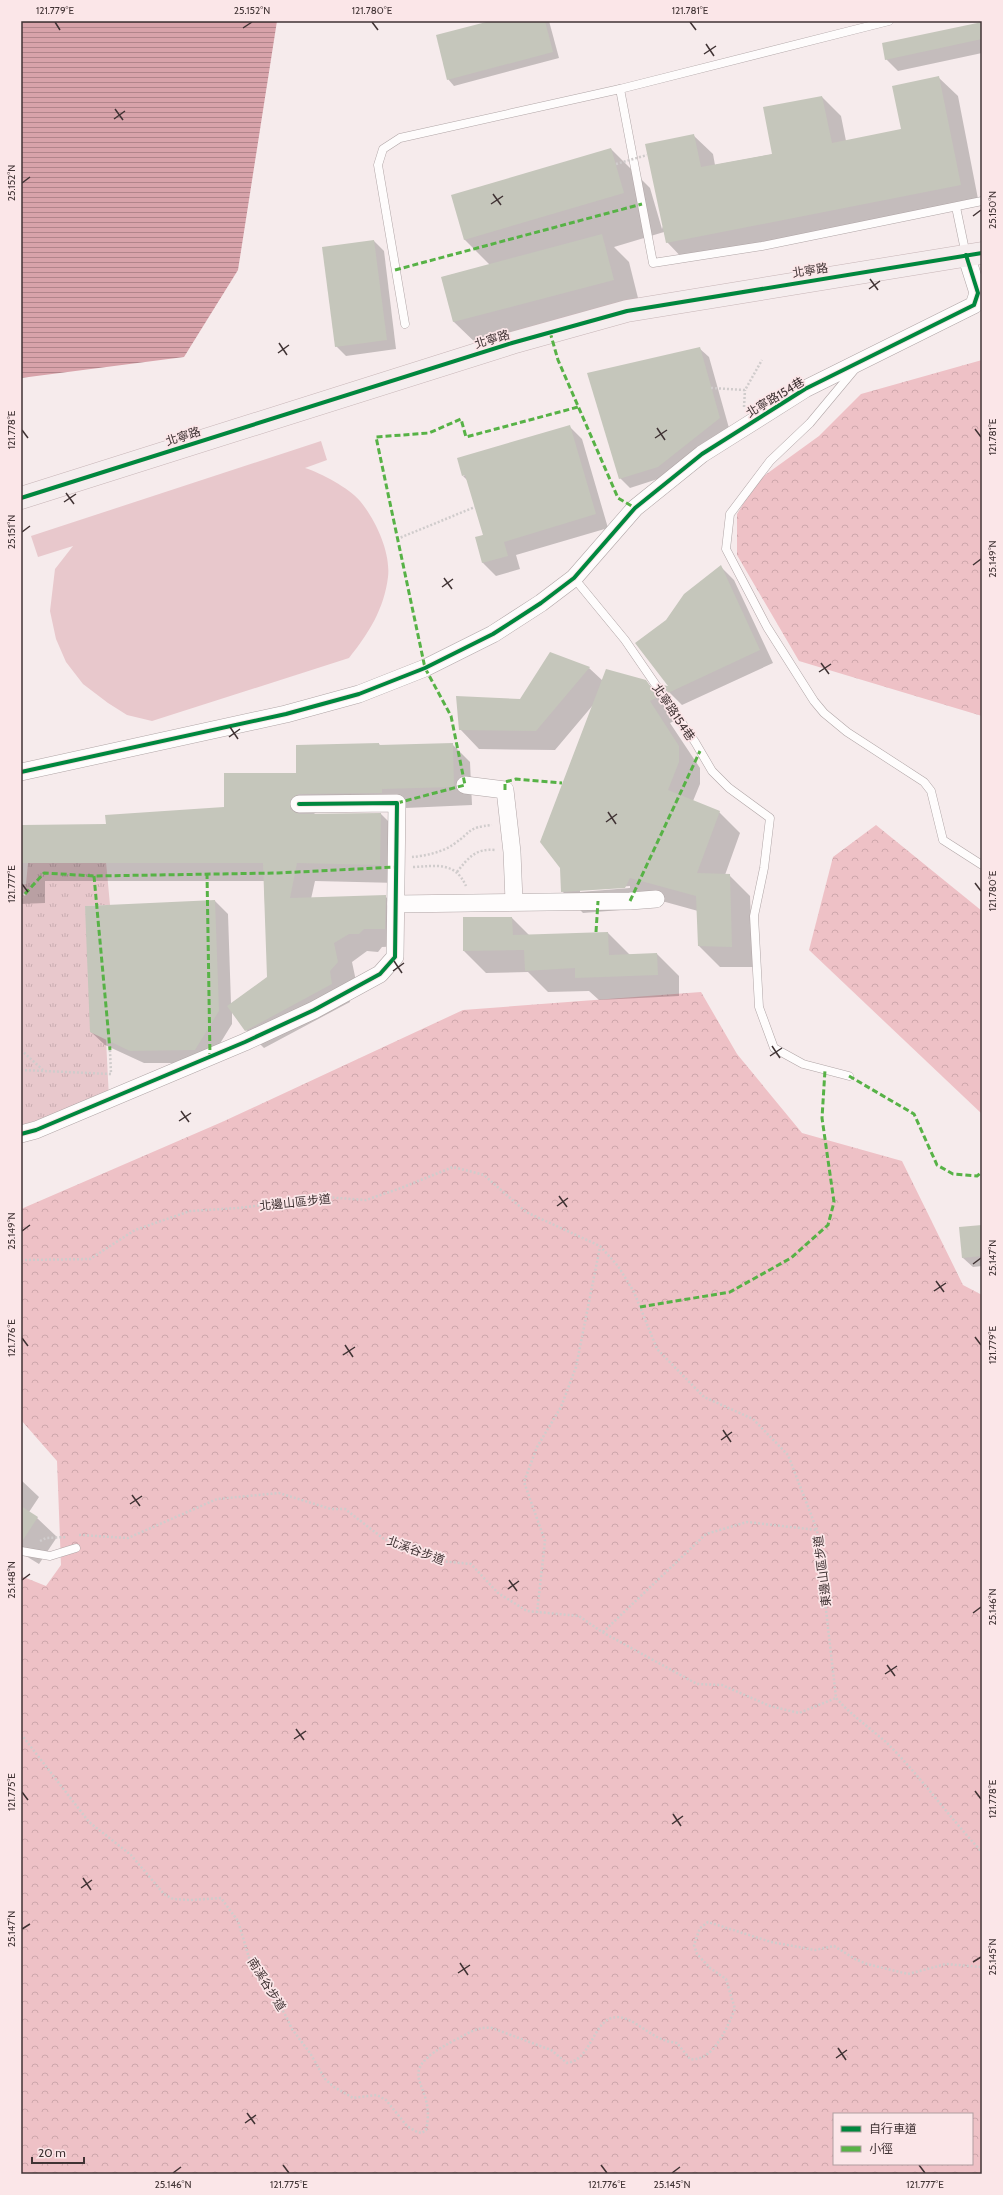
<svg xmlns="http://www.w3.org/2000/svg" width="1003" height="2195" viewBox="0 0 1003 2195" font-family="Cabin,'Noto Sans TC',sans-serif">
<defs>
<pattern id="grass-tufts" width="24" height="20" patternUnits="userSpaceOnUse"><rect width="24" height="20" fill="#e8c8cc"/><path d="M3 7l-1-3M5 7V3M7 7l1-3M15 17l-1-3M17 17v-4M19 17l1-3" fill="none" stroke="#c8acb0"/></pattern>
<pattern id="forest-crowns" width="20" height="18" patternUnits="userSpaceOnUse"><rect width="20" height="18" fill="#eec1c6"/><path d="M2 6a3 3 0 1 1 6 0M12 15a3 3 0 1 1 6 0" fill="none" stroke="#cda6ab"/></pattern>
<pattern id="water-rules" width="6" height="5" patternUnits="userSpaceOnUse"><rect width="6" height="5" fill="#d8a3aa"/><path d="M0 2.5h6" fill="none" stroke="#b1858b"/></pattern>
</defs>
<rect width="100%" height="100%" fill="#f6ebec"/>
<!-- grass -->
<path fill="url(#grass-tufts)" d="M106,862L110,905L85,906L106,1039L109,1099L21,1134V885L26,884L28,863Z"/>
<!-- forest -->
<g fill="url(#forest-crowns)" fill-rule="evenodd">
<path d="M982,360V716L799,661L737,555V514L757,481L819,436L861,394Z"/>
<path d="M876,825L982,911V1114L809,950L833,857Z"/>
<path d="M701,992L737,1054L802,1133L902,1161L963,1285L982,1295V2174H21V1576L46,1586L61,1565L57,1461L21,1420V1209L222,1122L463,1010ZM834,2114H972V2164H834Z"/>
</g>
<!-- garden -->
<path fill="#e8c8cc" d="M321,441L327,460L305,468C321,473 349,488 360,501C375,519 391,552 388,577C384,609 369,633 349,658L152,721L127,715L108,703L83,684L66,662L56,639L50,611L55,569L73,546L38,557L31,536Z"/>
<!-- water -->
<path fill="url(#water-rules)" d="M21,21H277L238,270L184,357L21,378Z"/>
<!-- shadow -->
<g fill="#0003" fill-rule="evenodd">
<path d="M494,21H549L559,58L454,86L448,79Z"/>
<path d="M982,24V53L898,71L886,59Z"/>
<path d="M938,77L958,96L979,204L686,262L667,242L664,232L614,247L629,262L640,306L481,348L454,322L443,277L490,265L465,240L452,196L611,149L650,188L662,229L693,135L713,154L715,165L774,154L822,97L841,116L846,141L902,130Z"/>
<path d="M374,241L384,251L396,349L346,356L336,346Z"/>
<path d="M699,348L709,357L729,428L667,476L630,488L620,478Z"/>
<path d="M569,426L582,439L608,528L516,555L520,569L496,576L483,563L476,538L484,535L468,481L463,476Z"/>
<path d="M721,567L734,580L773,663L682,705L669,692L670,688L666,621Z"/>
<path d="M589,668L603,681H645L667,702L678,719L670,723L700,768V784L693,801L719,812L740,833L725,875H729L750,896L753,967H720L699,946L698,911L651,898L646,908L583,913L562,891L593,705L555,750L479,749L460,729ZM630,886V888L580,892V890Z"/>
<path d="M379,744L381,746L452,744L470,762L472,805L317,812L312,815L381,814L399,832L398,883L315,881L311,899L385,896L403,915V946L382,947L378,952L367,951L352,962L356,981L348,989L350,1002L264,1048L246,1030L232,1010V1024L208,1063H144L105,1045L91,1032L215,901L228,914L231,1004L268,977L264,881H45V903L21,904V843L107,825L225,808L297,774Z"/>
<path d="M464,918H512L530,936L608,933L630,955L657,954L679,976V996L599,1000L589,991L548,992L528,972L486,973L464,951Z"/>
<path d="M982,1226V1266L973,1267L963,1258Z"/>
<path d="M21,1480L39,1497L29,1512L37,1518L57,1537L39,1564L21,1553Z"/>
</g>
<!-- building -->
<g fill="#c5c6bb">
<path d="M490,21H545L553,52L447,80L436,35Z"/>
<path d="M982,22V39L885,60L882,43Z"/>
<path d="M939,76L961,185L666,243L645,144L694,134L701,167L772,154L763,107L822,96L832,143L901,129L892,86Z"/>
<path d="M611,148L624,193L464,240L451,195Z"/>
<path d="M602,234L614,280L453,322L441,277Z"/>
<path d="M374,240L387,340L335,347L322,247Z"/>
<path d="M700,347L720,418L658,467L619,479L587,373Z"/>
<path d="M570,425L596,514L504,542L508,556L482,563L475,537L483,535L465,475L462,476L457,458Z"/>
<path d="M721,565L760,650L668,693L662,685L668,686L635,643L666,620L684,594Z"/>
<path d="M550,652L590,667L536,731L459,730L456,696L520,699Z"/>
<path d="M606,669L646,680L658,697L650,701L679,746V762L668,790L720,811L697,873L730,874L732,947L698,946L696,896L630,878L625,888L561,892L560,868L540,842Z"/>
<path d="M379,743V745L453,743L454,787L382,789V793L299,794L291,799L290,809L299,814L381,813L380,865L297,863L290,898L386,895L385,929H364L359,934H349L334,943L338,962L330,971L332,984L245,1031L227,1006L267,977L263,863H21L22,825L106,824L105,815L224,807V773H296V745Z"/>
<path d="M215,900L219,1011L195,1050L130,1051L90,1032L85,906Z"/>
<path d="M463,917H512L513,935L608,932L609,955L657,953L658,975L575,978V968L525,971L524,950L463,951Z"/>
<path d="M982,1225V1256L962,1258L959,1227Z"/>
<path d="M21,1506L38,1517L21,1543Z"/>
</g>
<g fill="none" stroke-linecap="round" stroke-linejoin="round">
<!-- lane casing -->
<g stroke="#b0a5a6" stroke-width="9">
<g id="lane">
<path d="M620,89L653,263L762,246L982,201"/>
<path d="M956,207L966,255"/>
<path d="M405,324L378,165L383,149L400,138L620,89L889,21"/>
<path d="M855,369L810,423L770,461L730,514L726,549L767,627L814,701L824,713L847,732L924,782L931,791L943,840L982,865"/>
<path d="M574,578L625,640L695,742L712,771L729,788L770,818L764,868L754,916L759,1007L774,1048L803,1064L849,1076"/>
<path d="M21,1551L50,1556L76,1548"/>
</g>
</g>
<!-- street casing -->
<g stroke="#b0a5a6" stroke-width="18">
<g id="street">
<path d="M21,772L286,714L359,694L425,668L493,634L541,603L574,578L635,508L702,454L805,389L974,305L978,293L966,255"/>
<path d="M465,785L505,790L512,852L514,901"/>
<path d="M396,904L630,901L656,899"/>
<path d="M21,1134L36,1130L245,1042L314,1010L380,974L395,957L397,803L299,804"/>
</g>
</g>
<!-- primary casing -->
<g stroke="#c7b5b7" stroke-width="23">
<path id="primary" d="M21,498L512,343L627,311L982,253"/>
</g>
<!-- path -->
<g stroke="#d0cccc" stroke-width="2.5" stroke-dasharray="2 2" stroke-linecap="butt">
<path d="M711,388L745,390L762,360"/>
<path d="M744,407L745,390"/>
<path d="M397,539L475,507"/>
<path d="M412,857C425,856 443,852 454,844C473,831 466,828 492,825"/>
<path d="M413,867C436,866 455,861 466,886"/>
<path d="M457,872C468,858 476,848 495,850"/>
<path d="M21,898L25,894"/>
<path d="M21,1050L43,1070"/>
<path d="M21,1070L111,1074L110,1050"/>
<path d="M21,1260L90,1259L135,1230L190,1211L239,1208L324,1197L366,1200L401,1188L453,1167L484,1175L526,1212L600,1246L618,1266L634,1292L657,1349L704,1397L753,1419L788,1455L817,1530L836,1698C851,1715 870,1728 887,1743C921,1777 949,1817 982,1852"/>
<path d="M79,1535L128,1538L217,1499L279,1493L331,1509H345L384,1539L440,1561L471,1564L498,1593L527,1611L579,1616L602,1632L697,1684L722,1685L770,1706L799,1713L836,1698"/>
<path d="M40,1541L46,1538L66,1537"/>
<path d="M537,1613L545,1541L524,1482L537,1447L561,1407L576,1367L600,1247"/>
<path d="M603,1632L706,1534L747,1522L817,1530"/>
<path d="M21,1734L89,1822L131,1855L164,1894L173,1899L191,1900L221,1898L238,1921L250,1961L268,1986L286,2016L292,2029L310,2053L325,2079L334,2087L353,2098L377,2095L386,2100L407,2126L417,2132L422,2133L426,2130C438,2080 386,2076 455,2040C467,2034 478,2026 492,2028L551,2050L567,2063C582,2061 588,2046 596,2033C617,1997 640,2032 664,2040C668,2042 673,2042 677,2043L690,2059C714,2062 727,2027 735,2009L726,1979L710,1968L697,1954L694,1945L700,1928L708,1922L771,1942L815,1950L834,1946L855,1959L867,1964L908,1974L946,1964L982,1967"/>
</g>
<!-- lane -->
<use href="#lane" stroke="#fefcfc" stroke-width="8"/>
<!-- street -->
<use href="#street" stroke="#fefcfc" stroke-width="17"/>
<!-- primary -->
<use href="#primary" stroke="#f5edee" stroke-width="22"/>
<!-- path-bridge -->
<path stroke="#d0cccc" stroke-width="2.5" stroke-dasharray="2 2" stroke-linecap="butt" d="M616,164L647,155"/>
<!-- quiet -->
<g stroke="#57b246" stroke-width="3" stroke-dasharray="6 3" stroke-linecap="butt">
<path d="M395,270L642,204"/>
<path d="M550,332L558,360L618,498L635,508"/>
<path d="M505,790V782L516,779L562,783"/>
<path d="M397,803L465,785L451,716L425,668L376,437L429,433L461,419L466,437L578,407"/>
<path d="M207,873L210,1057"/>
<path d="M94,876L110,1050"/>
<path d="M25,894L44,873L94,876L278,873L396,867"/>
<path d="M630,901L700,751"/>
<path d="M596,932L598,901"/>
<path d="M849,1076L914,1114L937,1165L953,1174L977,1176L982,1172"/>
<path d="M640,1307L730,1292L791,1258L828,1225L834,1202L822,1118L825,1070"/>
</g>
<!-- cycleway casing -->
<g stroke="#fbe6e8" stroke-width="6">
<g id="cycleway">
<path d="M21,498L512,343L627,311L982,253"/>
<path d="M21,772L286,714L359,694L425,668L493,634L541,603L574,578L635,508L702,454L805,389L974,305L978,293L966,255"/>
<path d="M21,1134L36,1130L245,1042L314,1010L380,974L395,957L397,803L299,804"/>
</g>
</g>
<!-- cycleway -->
<use href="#cycleway" stroke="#00873e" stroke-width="4"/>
</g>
<!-- ticks -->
<path fill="none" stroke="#403334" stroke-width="1.5" d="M55,22L60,30M372,22L378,30M690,22L696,30M243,28L252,22M706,44L714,56M704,54L716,46M115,109L123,120M114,119L125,111M22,183L30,177M493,194L501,205M491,204L503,196M973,216L981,210M870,279L878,290M869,289L880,281M279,343L287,355M278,353L289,345M657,428L665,440M975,429L981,437M22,430L28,438M655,438L667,430M66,493L74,504M64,502L76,494M22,532L30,526M973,565L981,559M444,578L452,589M442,587L453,579M821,663L829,674M819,672L831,664M230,727L238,739M229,737L240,729M608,812L616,824M606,822L617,814M975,883L981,891M22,884L28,892M394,961L402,973M393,971L404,963M772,1046L780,1058M770,1056L782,1048M181,1111L189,1122M179,1121L191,1113M559,1196L567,1207M557,1206L568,1198M22,1231L30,1225M973,1264L981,1258M936,1281L944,1292M934,1291L946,1283M975,1337L981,1345M22,1338L28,1346M345,1345L353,1357M343,1355L355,1347M723,1430L731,1442M721,1440L732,1432M132,1495L140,1506M130,1504L142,1496M22,1580L30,1574M509,1580L517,1591M508,1589L519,1581M973,1613L981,1607M887,1665L895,1676M885,1674L897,1666M296,1729L304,1740M294,1739L306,1731M975,1791L981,1799M22,1792L28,1800M673,1814L681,1826M672,1824L683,1816M83,1878L91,1890M81,1888L92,1880M22,1929L30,1924M973,1962L981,1957M460,1963L468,1975M458,1973L470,1965M838,2048L846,2060M836,2058L847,2050M247,2113L255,2124M245,2123L256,2115M283,2165L289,2173M601,2165L607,2173M919,2165L925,2173M173,2173L181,2167M672,2173L680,2167"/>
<g text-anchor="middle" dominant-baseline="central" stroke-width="3.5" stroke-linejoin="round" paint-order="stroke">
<!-- street labels -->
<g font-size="12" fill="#403334" stroke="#fbe6e8">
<text transform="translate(810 270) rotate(-9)">北寧路</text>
<text transform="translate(492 339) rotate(-17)">北寧路</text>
<text transform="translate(775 397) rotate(-31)">北寧路154巷</text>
<text transform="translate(183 436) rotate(-18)">北寧路</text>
<text transform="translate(674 712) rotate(56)">北寧路154巷</text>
<text transform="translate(295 1202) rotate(-6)">北邊山區步道</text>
<text transform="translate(416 1550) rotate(20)">北溪谷步道</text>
<text transform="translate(822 1571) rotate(-97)">東邊山區步道</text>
<text transform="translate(267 1984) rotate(58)">南溪谷步道</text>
</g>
</g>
<!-- border -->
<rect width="1003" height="2195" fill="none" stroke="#fbe6e8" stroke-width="44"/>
<!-- legend -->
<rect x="833" y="2113" width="140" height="52" fill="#fbe6e8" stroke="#b09ea0"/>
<rect x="841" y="2126" width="20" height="6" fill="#00873e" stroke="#b09ea0"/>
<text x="869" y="2133" font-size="12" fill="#403334">自行車道</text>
<rect x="841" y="2146" width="20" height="6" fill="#57b246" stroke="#b09ea0"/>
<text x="869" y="2153" font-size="12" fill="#403334">小徑</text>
<!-- scale -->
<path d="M32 2157v6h52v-6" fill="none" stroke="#403334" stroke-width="2"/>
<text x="38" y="2157" font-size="12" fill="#403334" stroke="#fbe6e8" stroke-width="3" paint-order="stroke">20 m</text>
<rect x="22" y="22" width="959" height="2151" fill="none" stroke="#403334" stroke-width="1.5"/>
<g font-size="10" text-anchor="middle" fill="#403334">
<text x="55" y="14">121.779°E</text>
<text x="252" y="14">25.152°N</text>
<text x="372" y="14">121.780°E</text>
<text x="690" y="14">121.781°E</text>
<text transform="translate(11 183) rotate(-90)" y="4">25.152°N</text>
<text transform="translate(992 210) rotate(-90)" y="4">25.150°N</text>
<text transform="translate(11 430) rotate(-90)" y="4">121.778°E</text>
<text transform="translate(992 437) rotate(-90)" y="4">121.781°E</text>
<text transform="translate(11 532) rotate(-90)" y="4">25.151°N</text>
<text transform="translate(992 559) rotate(-90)" y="4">25.149°N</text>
<text transform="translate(11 884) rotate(-90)" y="4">121.777°E</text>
<text transform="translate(992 891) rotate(-90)" y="4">121.780°E</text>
<text transform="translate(11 1231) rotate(-90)" y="4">25.149°N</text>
<text transform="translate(992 1258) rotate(-90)" y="4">25.147°N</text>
<text transform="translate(11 1338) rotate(-90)" y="4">121.776°E</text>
<text transform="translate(992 1345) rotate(-90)" y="4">121.779°E</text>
<text transform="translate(11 1580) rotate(-90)" y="4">25.148°N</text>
<text transform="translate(992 1607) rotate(-90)" y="4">25.146°N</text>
<text transform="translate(11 1792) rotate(-90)" y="4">121.775°E</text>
<text transform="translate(992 1799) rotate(-90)" y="4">121.778°E</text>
<text transform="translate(11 1929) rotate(-90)" y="4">25.147°N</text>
<text transform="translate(992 1957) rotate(-90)" y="4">25.145°N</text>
<text x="173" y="2188">25.146°N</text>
<text x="289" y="2188">121.775°E</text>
<text x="607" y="2188">121.776°E</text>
<text x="672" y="2188">25.145°N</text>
<text x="925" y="2188">121.777°E</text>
</g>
</svg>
